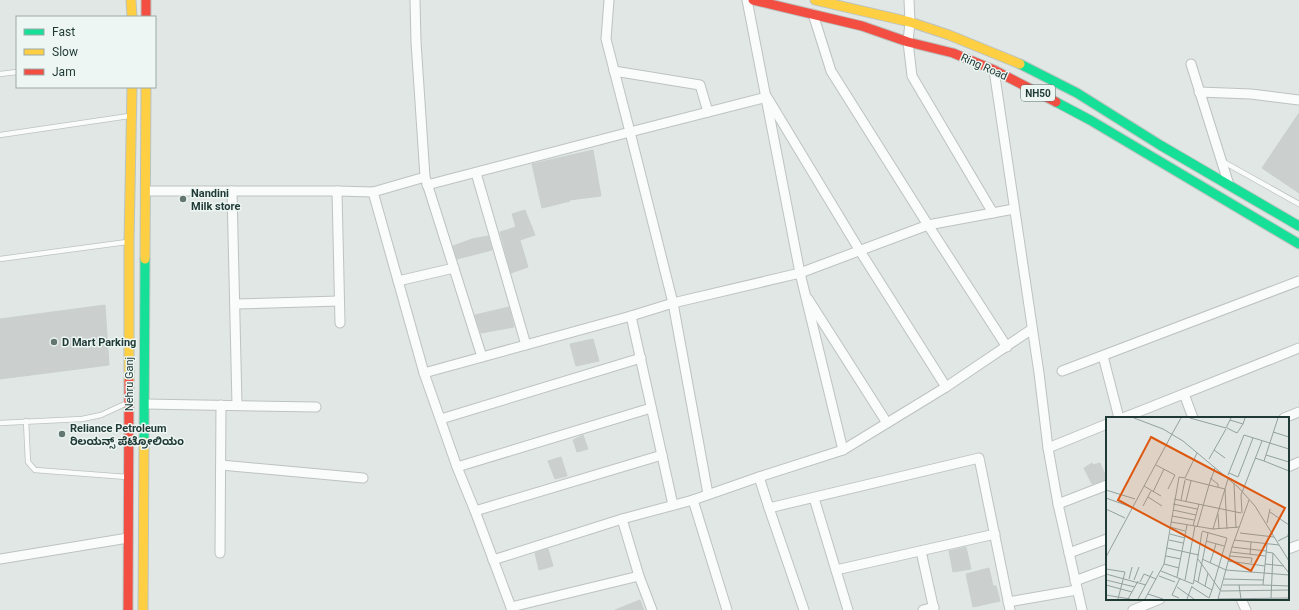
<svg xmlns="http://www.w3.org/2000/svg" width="1299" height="610" viewBox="0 0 1299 610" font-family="Roboto,'Noto Sans Kannada',sans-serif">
<rect width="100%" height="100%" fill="#e0e7e4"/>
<!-- building -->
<g fill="#cbd0ce" stroke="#c9d0cd">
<path d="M1299,113V193L1262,168Z"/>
<path d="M593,150L601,196L569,200L570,201L542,208L532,164Z"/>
<path d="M525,210L535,235L520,240L528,267L511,273L500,232L516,227L512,214Z"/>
<path d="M488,236L492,250L457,259L453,246L472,239Z"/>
<path d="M105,305L109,365L0,379V319Z"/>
<path d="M509,307L514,327L481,333L475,315Z"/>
<path d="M593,339L599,361L576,366L570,344Z"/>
<path d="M583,435L588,449L577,452L573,440Z"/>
<path d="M561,457L567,476L555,479L548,461Z"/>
<path d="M1092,463L1093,465L1100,463L1107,479L1092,484L1084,468Z"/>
<path d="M966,547L971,569L953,572L949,551Z"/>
<path d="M548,549L553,566L539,570L535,553Z"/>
<path d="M989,568L993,586H996L1000,601L973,607L966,574Z"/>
<path d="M640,600L644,610H615Z"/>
</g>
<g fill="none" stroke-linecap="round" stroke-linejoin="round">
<!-- lane casing -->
<g stroke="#bdc3c1" stroke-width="6">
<g id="lane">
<path d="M0,74L17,72"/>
<path d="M0,135L129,116"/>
<path d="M1222,161L1299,204"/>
<path d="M0,259L127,242"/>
<path d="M26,421L28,462L35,470L127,477"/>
<path d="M0,423L82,419L101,415L127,403"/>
</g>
</g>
<!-- street casing -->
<g stroke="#bdc3c1" stroke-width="11">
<g id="street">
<path d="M415,0L416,42L425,177L373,192L424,373L457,467L475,511L512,610"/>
<path d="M747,0L800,273L843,450"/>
<path d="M909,0L910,22L908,42L912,76L993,213"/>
<path d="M813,14L831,71L928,225L1007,347"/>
<path d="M1191,64L1229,185"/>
<path d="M994,70L1039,373L1048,448L1058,504L1082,610"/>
<path d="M614,71L700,85L708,112"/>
<path d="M1199,92L1251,94L1299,100"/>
<path d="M476,173L526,345"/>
<path d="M426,180L482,357"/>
<path d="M427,185L630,132L606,39L609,0"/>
<path d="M146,191H337L340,323"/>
<path d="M232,191L237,405"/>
<path d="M337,191L373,192"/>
<path d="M398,281L454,268"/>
<path d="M808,299L887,423"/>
<path d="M235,304L339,301"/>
<path d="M631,316L673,505"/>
<path d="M1103,356L1119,418"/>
<path d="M1062,371L1299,281"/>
<path d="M424,373L631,316L673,303L800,273L928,225L1014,209"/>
<path d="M1184,394L1193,418"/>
<path d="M145,404L316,407"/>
<path d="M1123,418L1299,348"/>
<path d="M1284,418L1299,412"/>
<path d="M441,419L641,358"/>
<path d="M1048,448L1107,424"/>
<path d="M221,465L363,478"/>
<path d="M457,467L651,408"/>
<path d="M1288,467L1299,462"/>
<path d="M759,477L769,508L804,610"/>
<path d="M708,494L673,303L630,132L767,97L860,251L946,387"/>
<path d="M814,498L848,610"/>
<path d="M693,500L727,610"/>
<path d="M1058,504L1107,485"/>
<path d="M769,508L979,458L1010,610"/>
<path d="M475,511L662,455"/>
<path d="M622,519L639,576L652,610"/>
<path d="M1288,549L1299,545"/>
<path d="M921,551L934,610"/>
<path d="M220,553L221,405"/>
<path d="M1069,553L1107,539"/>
<path d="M0,559L128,538"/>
<path d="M493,560L622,519L693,500L759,477L843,450L946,387L1032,329"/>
<path d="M836,570L995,534"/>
<path d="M1075,581L1107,569"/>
<path d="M1241,599L1246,610"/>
<path d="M1008,602L1077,590"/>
<path d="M511,607L639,576"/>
<path d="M923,610L934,607"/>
<path d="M1133,610L1160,599"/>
</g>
</g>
<!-- fast casing -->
<g stroke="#bac3c1" stroke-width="11">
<g id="fast">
<path d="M1020,64L1077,93L1160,145L1299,226"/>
<path d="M1056,102L1090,120L1299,244"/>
<path d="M144,442L145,259"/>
</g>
</g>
<!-- slow casing -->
<g stroke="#bac3c1" stroke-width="11">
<g id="slow">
<path d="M131,0L132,17"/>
<path d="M815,0L910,22L949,35L1020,64"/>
<path d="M145,259L146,87"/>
<path d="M129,381V242L132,87"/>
<path d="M143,610L144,442"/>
</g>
</g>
<!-- jam casing -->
<g stroke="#bac3c1" stroke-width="11">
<g id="jam">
<path d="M146,0V17"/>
<path d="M753,0L862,26L908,42L953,53L994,70L1056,102"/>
<path d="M128,610L129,381"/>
</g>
</g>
<!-- lane -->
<use href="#lane" stroke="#fafbfb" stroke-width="4.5"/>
<!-- street -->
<use href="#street" stroke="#fafbfb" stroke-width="9"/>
<!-- fast -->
<use href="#fast" stroke="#16e098" stroke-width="9"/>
<!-- slow -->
<use href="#slow" stroke="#ffcf43" stroke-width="9"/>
<!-- jam -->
<use href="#jam" stroke="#f24e42" stroke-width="9"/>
</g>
<!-- markers -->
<g fill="#637672" stroke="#edf6f3" stroke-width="1.5">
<circle cx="183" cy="199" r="4"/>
<circle cx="54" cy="342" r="4"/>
<circle cx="62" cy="434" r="4"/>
</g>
<g text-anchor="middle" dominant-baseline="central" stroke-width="3" stroke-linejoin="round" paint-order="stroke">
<!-- shield labels -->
<rect fill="#edf6f3" stroke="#5d726d" stroke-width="1" x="1021" y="85" width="34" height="16" rx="3"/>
<g font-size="10" font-weight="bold" fill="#1f3934">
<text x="1038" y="93">NH50</text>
</g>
<!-- street labels -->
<g font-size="11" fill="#1f3934" stroke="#edf6f3">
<text transform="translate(984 67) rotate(24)">Ring Road</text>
<text transform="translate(129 384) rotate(-90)">Nehru Ganj</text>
</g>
<!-- poi labels -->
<g font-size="11" font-weight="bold" fill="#1f3934" stroke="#edf6f3" text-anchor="start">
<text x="191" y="193">Nandini<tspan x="191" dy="13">Milk store</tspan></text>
<text x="62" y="342">D Mart Parking</text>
<text x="70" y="428">Reliance Petroleum<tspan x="70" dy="13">ರಿಲಯನ್ಸ್ ಪೆಟ್ರೋಲಿಯಂ</tspan></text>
</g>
</g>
<!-- overview -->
<g transform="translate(1106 417)">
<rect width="183" height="183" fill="#e0e7e4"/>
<path fill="none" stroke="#93a19e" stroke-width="1" d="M28,1L57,12L77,24L132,70L149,89L183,144M84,1L120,11L125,1M124,3L137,7L139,1M121,11L131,16L137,7M167,15L183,20M66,17L75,1M108,33L119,41M160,38L183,45M149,41L158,44L172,1M103,42L120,12M158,44L183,54M50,48L69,58L62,72M123,56L132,60L147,21M122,58L138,18L183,32M104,61L112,67V70M79,62L103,68L109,51M128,66L130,111M38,69L55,79M0,73L29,82M47,75L58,52M42,80L56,89M0,81L25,90M68,82L135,96M75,83L79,63M80,84L85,64M67,87L91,92M37,89L45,74M0,92L19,101M67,93L90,98M164,95L183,108M136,96L135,78L156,24M112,97L113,112M66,99L88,103M65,105L107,112L133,110M161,106L164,92M87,109L93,87M64,110L79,114M91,110L103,68L119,72L121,112M107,112L122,62M134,116L168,120M64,117L79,121M63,123L77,126M128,123L173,128M100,124L118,129M172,124L182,119L183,113M126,130L160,134M61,131L93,138M125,135L159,139M160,135L167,136L165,181M167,136L183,156M144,138L145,125M60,139L75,142M124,139L146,141L145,146M0,140L66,17M92,142L114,173M96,142L120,153L183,158M122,144L159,149M104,146L110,127M58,147L73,151M159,147L178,149M0,152L19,155L12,182M55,154L87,167L88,163L106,173L121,121L96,114M0,157L40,168M53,159L69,165M71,160L81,108M23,162L26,150M118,162L157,163M0,163L29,170M28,163L33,150M79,163L89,109M88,163L96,115M34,165L38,157L50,162M92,165L102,116M0,168L26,175M117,168H157L161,127M133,168L135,182M157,168L183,169M99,169L102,156M71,170L88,182M86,170L103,181L106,173M115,174L183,173M42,177L57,182M0,178L24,182M73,181L66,178L74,161M22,182L32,164M32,182L47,154M39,182L58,147L73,60L79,61L91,36M81,182L86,169M112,182L126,130L143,83M112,182L183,181"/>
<path fill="#de570e" fill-opacity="0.15" stroke="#de570e" stroke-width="2" d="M45,20L179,91L145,154L12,83Z"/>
<rect width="183" height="183" fill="none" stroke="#1f3934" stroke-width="2"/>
</g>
<!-- legend -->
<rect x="16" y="16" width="140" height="72" fill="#edf6f3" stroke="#9baaa7"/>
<rect x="24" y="29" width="20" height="6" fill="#16e098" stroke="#9baaa7"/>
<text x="52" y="36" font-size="12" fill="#1f3934">Fast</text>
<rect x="24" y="49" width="20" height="6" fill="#ffcf43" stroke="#9baaa7"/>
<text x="52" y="56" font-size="12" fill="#1f3934">Slow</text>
<rect x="24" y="69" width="20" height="6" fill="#f24e42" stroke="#9baaa7"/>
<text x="52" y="76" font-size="12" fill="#1f3934">Jam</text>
</svg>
